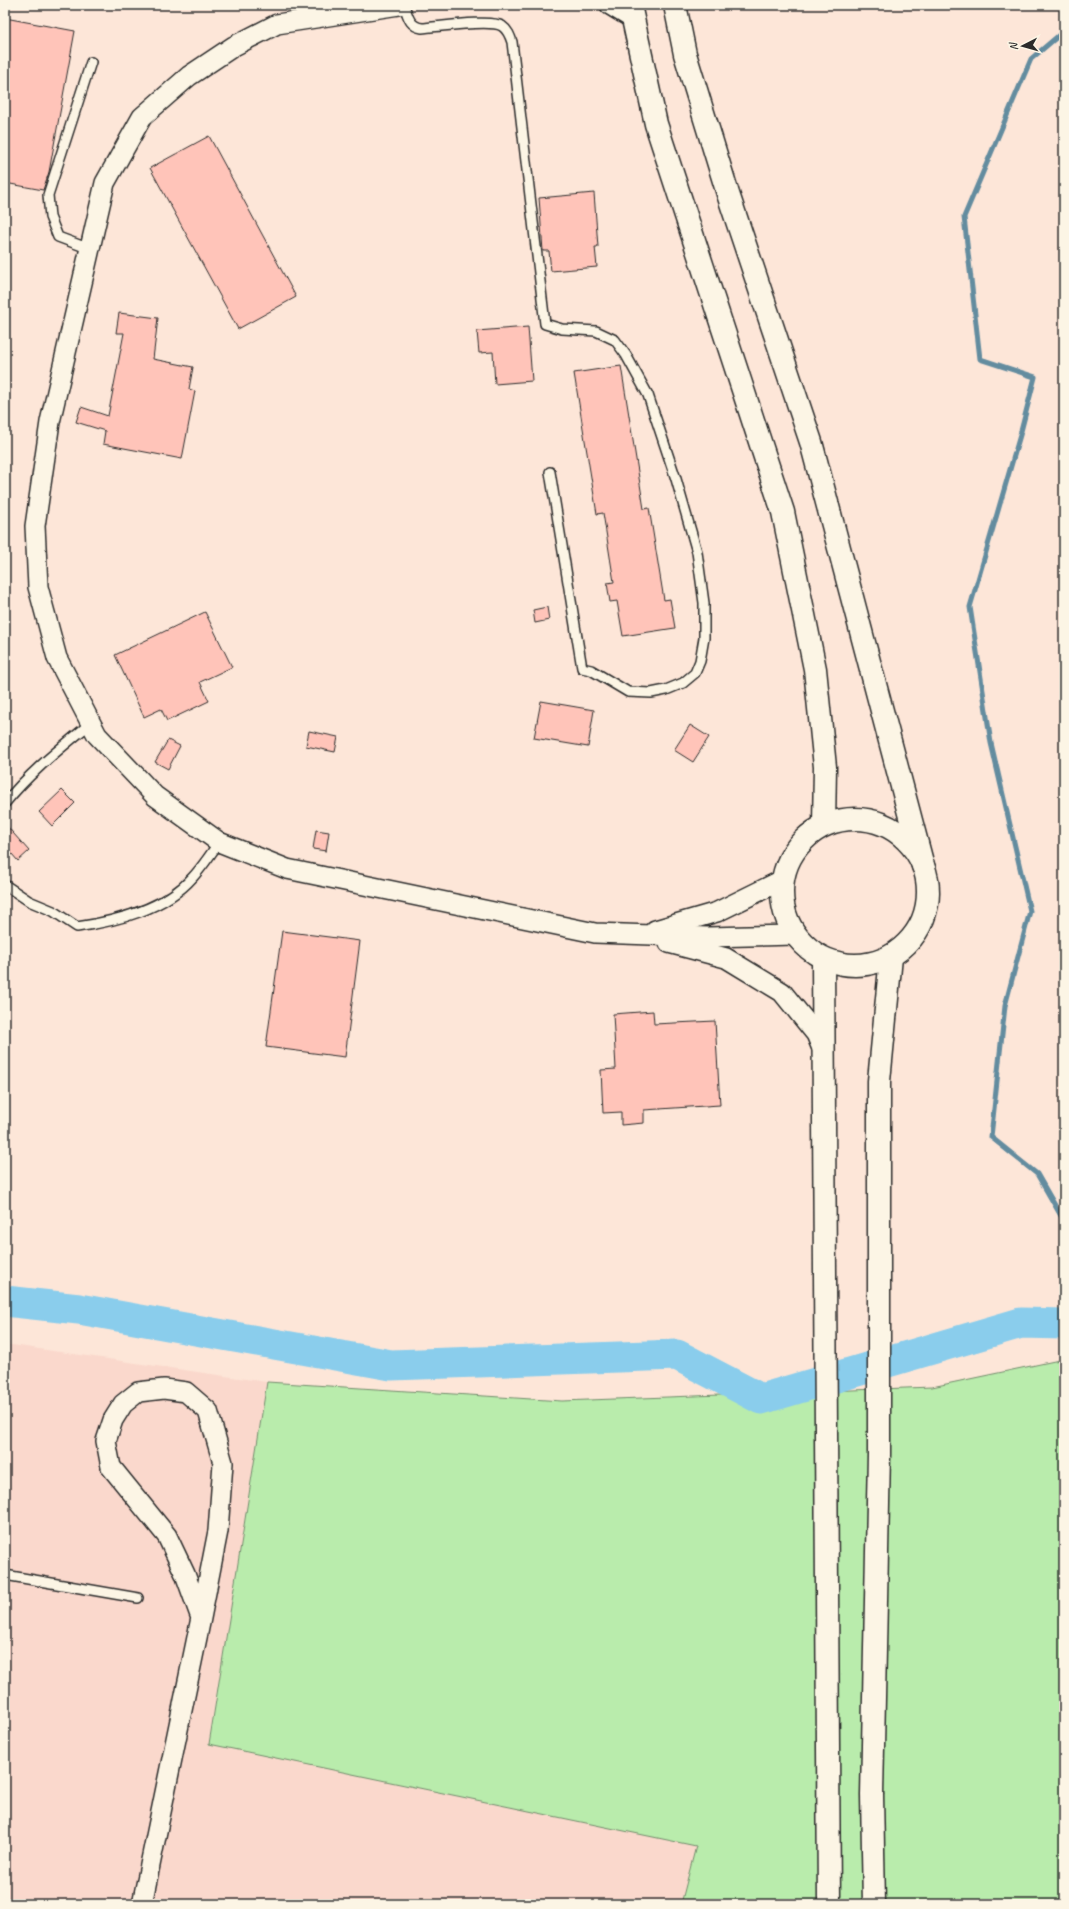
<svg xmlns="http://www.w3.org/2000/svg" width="1069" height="1909" viewBox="0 0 1069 1909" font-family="Caveat,sans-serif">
<rect width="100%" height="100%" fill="#fde6d8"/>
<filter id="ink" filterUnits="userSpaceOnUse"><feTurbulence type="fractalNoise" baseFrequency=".025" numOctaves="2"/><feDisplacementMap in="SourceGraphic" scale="8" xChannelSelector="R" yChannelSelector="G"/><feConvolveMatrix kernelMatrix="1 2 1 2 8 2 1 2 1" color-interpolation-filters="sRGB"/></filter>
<g filter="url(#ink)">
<!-- built -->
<path fill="#fad8cc" d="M5,1344L267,1382L209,1744L697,1846L681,1904H5Z"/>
<!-- green -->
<path fill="#b9ecac" stroke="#728c6c" d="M1064,1359V1904H681L696,1846L209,1744L267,1382L562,1401L932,1387Z"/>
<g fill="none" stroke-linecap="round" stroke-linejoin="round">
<!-- stream -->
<path stroke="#648c9f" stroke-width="5" d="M1064,31L1031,59L964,217L980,359L1035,377L1020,435L970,607L991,743L1030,911L1005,1006L991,1137L1037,1174L1064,1221"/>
<!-- river -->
<path stroke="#8acdec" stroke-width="31" d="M5,1301L79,1309L391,1365L677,1355L761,1399L1021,1323L1064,1324"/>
</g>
<!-- building -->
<g fill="#ffc4b9" stroke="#2b2b2b">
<path d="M5,18L75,31L49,172L43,190L5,183Z"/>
<path d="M209,136L296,297L238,329L150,168Z"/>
<path d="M594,193L598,247H595L597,267L551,271L549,251H543L539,198Z"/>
<path d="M119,313L158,318L153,359L193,367L189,389L195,391L182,459L103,444L105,431L76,422L81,407L108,416L124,333H116Z"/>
<path d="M528,327L532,381L495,384L493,352L479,353L477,331Z"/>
<path d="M621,366L644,509L649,508L664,600L670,599L675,628L623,636L617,601L610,602L607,583L614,582L603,513L597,514L574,373Z"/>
<path d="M547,607L549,620L535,623L533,610Z"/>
<path d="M205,612L232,667L200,682L209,701L167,721L161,709L144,717L115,655Z"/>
<path d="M541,701L594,710L588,747L534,738Z"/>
<path d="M690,725L709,737L693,762L674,750Z"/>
<path d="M309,731L338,737L335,752L306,746Z"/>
<path d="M168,740L180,746L168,769L155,762Z"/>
<path d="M62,790L75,803L52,826L39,812Z"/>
<path d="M5,824L29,851L18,861L5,846Z"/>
<path d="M316,830L329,832L326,851L313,849Z"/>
<path d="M282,931L360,941L345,1057L266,1047Z"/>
<path d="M653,1011L654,1024L715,1021L720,1105L644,1110V1123L621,1125V1112L603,1113L601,1070L616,1069L613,1014Z"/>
</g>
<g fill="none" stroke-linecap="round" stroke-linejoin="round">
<!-- service casing -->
<g stroke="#2b2b2b" stroke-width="12">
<g id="service">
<path d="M404,5C408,16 409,26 422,28C439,27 490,19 502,26C508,30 510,36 512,42L545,324L562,329L596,331L615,340L626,355L648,395L676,479L697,552L704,603V638L700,661L695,673L683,683L666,690L651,693L628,692L591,670L582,668L550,472"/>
<path d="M90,249L58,237L50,217L48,195L91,62"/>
<path d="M5,803C30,772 61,748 91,723"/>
<path d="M5,885L29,901L53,911L77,927C118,921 165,909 193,877C203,866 211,854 219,842"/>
<path d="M5,1575L138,1598"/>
</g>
</g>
<!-- minor casing -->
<g stroke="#2b2b2b" stroke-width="22">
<g id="minor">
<path d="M399,5L277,24L234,46L189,76L142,117L105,183L50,422L35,526L38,587L57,658L97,735L155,796L219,842L287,869L595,933L708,937L795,935"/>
<path d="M610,5L633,19"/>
<path d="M655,930L717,912L782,880"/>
<path d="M669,943L726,958L782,992L816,1034L823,1051"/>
<path d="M142,1904L201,1618L218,1531L223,1463L208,1411L186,1392L164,1389L138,1392L123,1404L113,1420L106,1441L111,1467L167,1536L185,1574L201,1618"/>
</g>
</g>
<!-- tertiary casing -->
<g stroke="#2b2b2b" stroke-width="25">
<g id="tertiary">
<path d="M630,5L656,124L783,512L815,669L825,767L824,825"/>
<path d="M675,5L685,54L728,194L811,442L923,866"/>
<circle cx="855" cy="892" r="73"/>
<path d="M823,959L829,1904"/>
<path d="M874,1904L872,1795L879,1454V1081L891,957"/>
</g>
</g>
<!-- service -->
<use href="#service" stroke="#fcf5e5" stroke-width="9"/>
<!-- minor -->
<use href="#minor" stroke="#fcf5e5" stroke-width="19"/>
<!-- tertiary -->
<use href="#tertiary" stroke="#fcf5e5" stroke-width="22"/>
</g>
</g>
<!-- margin -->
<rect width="1069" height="1909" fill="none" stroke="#fcf5e5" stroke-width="20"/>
<rect x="10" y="10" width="1049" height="1889" fill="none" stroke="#2b2b2b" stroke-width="1.5" filter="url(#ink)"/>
<!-- north arrow -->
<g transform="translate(1023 46) rotate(264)" stroke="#fcf5e5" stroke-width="3" paint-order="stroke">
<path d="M0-3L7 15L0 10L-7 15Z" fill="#2b2b2b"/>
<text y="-6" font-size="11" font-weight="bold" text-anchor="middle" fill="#2b2b2b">N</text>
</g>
</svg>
